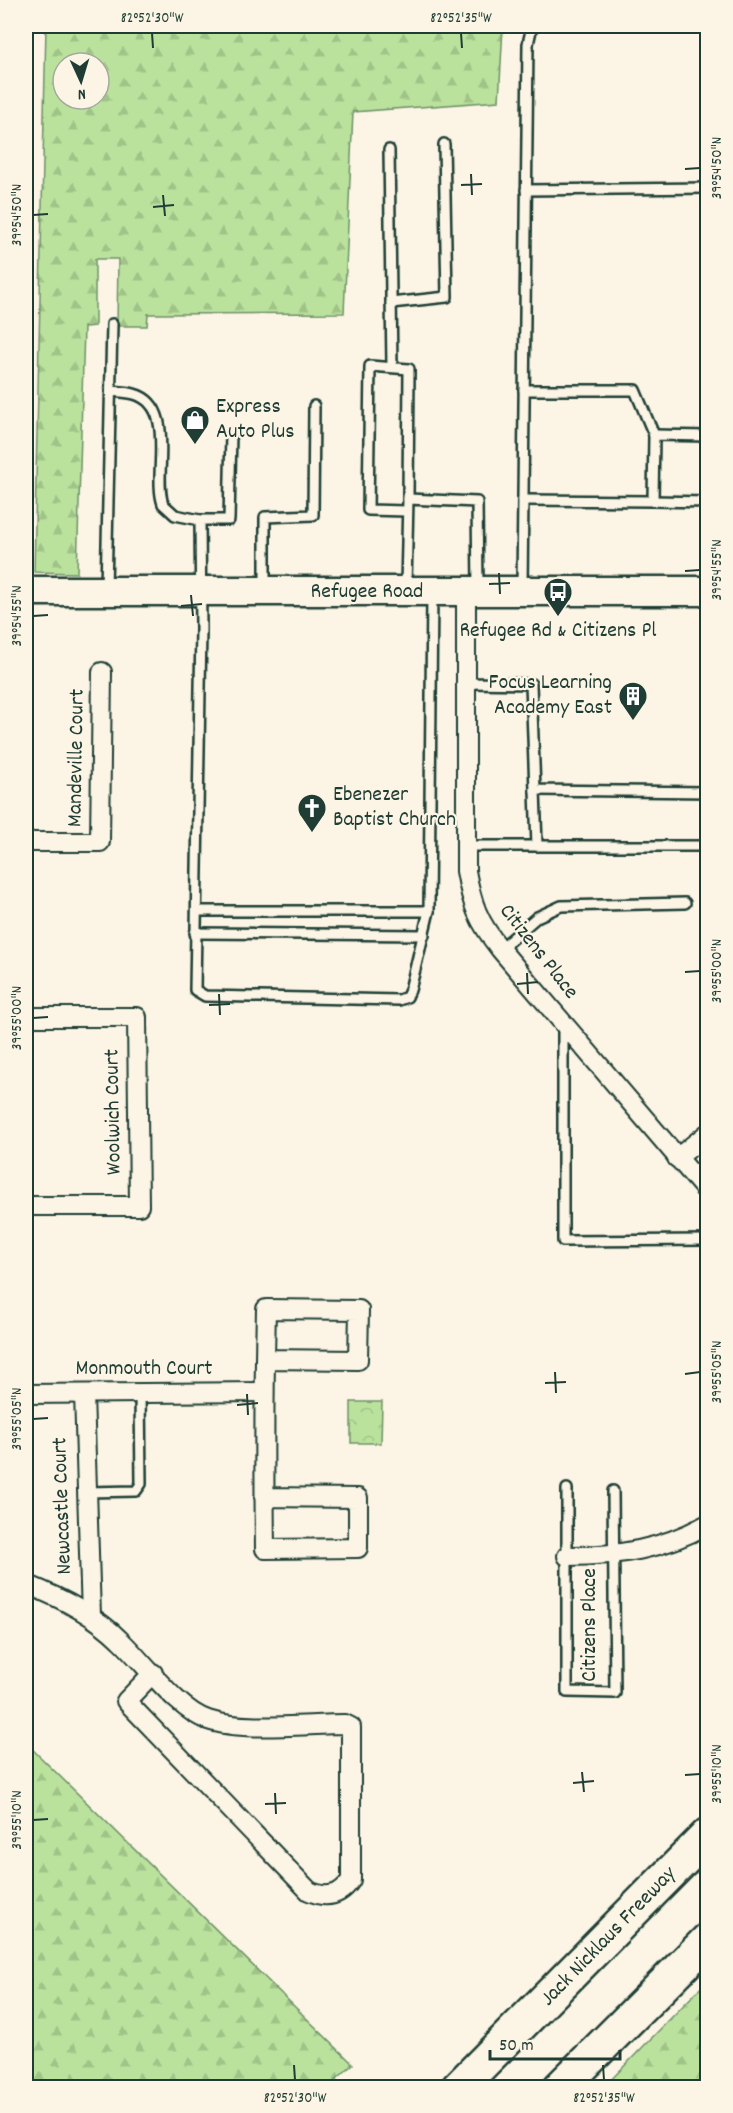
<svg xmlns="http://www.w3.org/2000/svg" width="733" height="2113" viewBox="0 0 733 2113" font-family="Dekko,sans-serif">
<defs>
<pattern id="forest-firs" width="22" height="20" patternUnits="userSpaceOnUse" patternTransform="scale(1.5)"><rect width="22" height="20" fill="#bbe29d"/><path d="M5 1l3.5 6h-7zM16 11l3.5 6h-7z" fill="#a0c388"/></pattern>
<pattern id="park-crowns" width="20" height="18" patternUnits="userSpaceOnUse" patternTransform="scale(1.5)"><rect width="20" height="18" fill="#bbe29d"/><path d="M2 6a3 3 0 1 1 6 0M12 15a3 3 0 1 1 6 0" fill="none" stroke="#a0c388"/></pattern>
</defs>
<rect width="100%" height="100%" fill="#fcf5e5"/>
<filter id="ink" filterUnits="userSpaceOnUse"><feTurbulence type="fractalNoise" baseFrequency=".0167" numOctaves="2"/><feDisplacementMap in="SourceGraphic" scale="12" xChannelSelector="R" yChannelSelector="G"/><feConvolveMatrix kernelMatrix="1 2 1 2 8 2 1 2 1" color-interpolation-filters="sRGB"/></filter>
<g filter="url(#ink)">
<!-- forest -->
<g fill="url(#forest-firs)" stroke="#6d9068" stroke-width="1.5" fill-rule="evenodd">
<path d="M46,26H503L499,101L353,112L344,313L148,314L147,326H117L118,259H95V326L84,327L77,573L34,572ZM63,63H99V99H63Z"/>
<path d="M26,1743L353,2064L328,2087H26Z"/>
<path d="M707,1981V2073L694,2087H604Z"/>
</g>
<!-- park -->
<path fill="url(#park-crowns)" stroke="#6d9068" stroke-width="1.5" d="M351,1402H382L381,1443H351Z"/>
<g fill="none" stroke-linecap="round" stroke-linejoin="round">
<!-- service casing -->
<g stroke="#1f3d34" stroke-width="14">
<g id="service">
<path d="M389,150L392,367"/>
<path d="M526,190L708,188"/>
<path d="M391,303L447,297L444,144"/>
<path d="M524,390H635L654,435"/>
<path d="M111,391C118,392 127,392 134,394C178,406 152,474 163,504L175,515L200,520"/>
<path d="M231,434L229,520H200L201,629L195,990L205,996L399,1000L407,997L410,990L429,911"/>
<path d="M523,500L653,501L654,435L708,436"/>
<path d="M653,501L708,502"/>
<path d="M407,511L368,510L370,366L409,369L408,499"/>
<path d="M406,586L408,499L477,502L478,589"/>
<path d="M522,587L528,44L532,26"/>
<path d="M265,588V517L313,515L314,406"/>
<path d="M106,589L112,324"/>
<path d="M466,683L531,684L535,790L708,792"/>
<path d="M535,790L537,846"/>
<path d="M466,846H708"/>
<path d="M197,911H429L432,593"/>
<path d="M195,933L424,935"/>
<path d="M500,949L537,917L561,906L685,903"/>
<path d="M563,1026V1241L708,1240"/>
<path d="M567,1489V1692L615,1693L613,1491"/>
<path d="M86,1492L136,1491L141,1484L140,1393"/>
</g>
</g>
<!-- minor casing -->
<g stroke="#1f3d34" stroke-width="22">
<g id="minor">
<path d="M466,591V871C472,905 478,921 500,949L708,1193"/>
<path d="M26,842H100L102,672"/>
<path d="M26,1017H137L139,1206H26"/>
<path d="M677,1158L708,1133"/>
<path d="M26,1394L263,1392"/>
<path d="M84,1394L91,1616"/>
<path d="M264,1497L358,1498V1548L265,1549C264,1469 264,1389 266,1309L359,1310L358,1360L265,1359"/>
<path d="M567,1556C619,1556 661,1550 708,1524"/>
<path d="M26,1584C59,1597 95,1615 120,1640C144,1662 177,1710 208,1720C243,1732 307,1724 345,1724L351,1727V1880C340,1896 327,1899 309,1891L126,1701L153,1673"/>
</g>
</g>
<!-- primary casing -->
<g stroke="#1f3d34" stroke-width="33">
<path id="primary" d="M26,591H708"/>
</g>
<!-- motorway casing -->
<g stroke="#1f3d34" stroke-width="38">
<g id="motorway">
<path d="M458,2088L708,1835"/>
<path d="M560,2088L708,1940"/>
</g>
</g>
<!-- service -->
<use href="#service" stroke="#fcf5e5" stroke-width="9"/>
<!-- minor -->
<use href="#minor" stroke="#fcf5e5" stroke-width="18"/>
<!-- primary -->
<use href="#primary" stroke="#fcf5e5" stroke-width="28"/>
<!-- motorway -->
<use href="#motorway" stroke="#fcf5e5" stroke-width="33"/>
</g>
</g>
<!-- ticks -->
<path fill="none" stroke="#1f3d34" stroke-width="2" d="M152,33L153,48M461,33L462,48M685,169L700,168M471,174L472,195M461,185L482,184M163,195L165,216M153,207L174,205M33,215L48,214M685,571L700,570M499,573L500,594M489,584L510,583M191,595L193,616M181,606L202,604M33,616L48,615M685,972L700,971M527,973L528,994M517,984L538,982M219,994L220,1015M209,1005L230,1004M33,1018L48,1017M555,1372L556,1393M685,1374L700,1372M545,1383L566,1382M247,1394L248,1415M237,1405L258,1403M33,1419L48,1418M582,1772L584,1792M685,1775L700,1774M573,1783L594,1781M275,1793L276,1814M265,1804L286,1803M33,1820L48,1819M294,2065L295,2080M603,2065L604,2080"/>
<!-- icons -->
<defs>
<g id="shop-pin" transform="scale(1.5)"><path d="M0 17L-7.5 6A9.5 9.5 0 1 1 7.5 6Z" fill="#1f3d34" stroke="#fcf5e5"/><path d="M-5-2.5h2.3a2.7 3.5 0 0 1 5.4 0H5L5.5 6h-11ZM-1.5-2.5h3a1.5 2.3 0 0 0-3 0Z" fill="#fff"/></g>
<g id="bus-pin" transform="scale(1.5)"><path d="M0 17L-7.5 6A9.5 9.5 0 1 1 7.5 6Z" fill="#1f3d34" stroke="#fcf5e5"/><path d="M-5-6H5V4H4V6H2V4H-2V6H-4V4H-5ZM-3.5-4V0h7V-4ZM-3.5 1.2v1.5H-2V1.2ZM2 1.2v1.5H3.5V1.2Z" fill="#fff"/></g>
<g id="building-pin" transform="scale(1.5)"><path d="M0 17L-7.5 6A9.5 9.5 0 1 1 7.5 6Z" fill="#1f3d34" stroke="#fcf5e5"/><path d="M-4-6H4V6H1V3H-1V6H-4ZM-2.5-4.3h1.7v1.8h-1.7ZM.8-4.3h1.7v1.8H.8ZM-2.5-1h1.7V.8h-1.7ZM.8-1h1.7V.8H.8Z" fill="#fff"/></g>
<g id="church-pin" transform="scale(1.5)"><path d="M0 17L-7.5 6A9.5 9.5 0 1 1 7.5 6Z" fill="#1f3d34" stroke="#fcf5e5"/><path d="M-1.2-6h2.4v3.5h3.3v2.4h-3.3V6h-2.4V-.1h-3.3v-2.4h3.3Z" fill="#fff"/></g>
</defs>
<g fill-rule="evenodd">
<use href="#shop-pin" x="195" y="420"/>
<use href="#bus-pin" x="558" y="592"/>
<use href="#building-pin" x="633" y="696"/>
<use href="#church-pin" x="312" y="808"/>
</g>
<g text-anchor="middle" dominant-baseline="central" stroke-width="4.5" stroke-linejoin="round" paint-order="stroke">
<!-- poi labels -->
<g font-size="22" fill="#1f3d34" stroke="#fcf5e5" text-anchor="start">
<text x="216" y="407">Express<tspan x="216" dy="25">Auto Plus</tspan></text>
<text x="558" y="631" text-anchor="middle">Refugee Rd &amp; Citizens Pl</text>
<text x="612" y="683" text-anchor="end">Focus Learning<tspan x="612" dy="25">Academy East</tspan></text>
<text x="333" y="795">Ebenezer<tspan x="333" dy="25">Baptist Church</tspan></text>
</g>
<!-- street labels -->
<g font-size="22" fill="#1f3d34" stroke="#fcf5e5">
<text x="367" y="592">Refugee Road</text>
<text transform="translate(77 758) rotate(-89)">Mandeville Court</text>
<text transform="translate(538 952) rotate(52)">Citizens Place</text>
<text transform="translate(114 1112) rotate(-91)">Woolwich Court</text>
<text x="144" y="1369">Monmouth Court</text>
<text transform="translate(63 1506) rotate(-92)">Newcastle Court</text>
<text transform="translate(590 1625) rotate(-90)">Citizens Place</text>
<text transform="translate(609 1937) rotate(-46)">Jack Nicklaus Freeway</text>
</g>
</g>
<!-- margin -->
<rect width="733" height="2113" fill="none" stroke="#fcf5e5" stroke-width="66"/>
<!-- north arrow -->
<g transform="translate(81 81) rotate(176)"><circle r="28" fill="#fcf5e5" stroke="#a4ab9e" stroke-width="1.5"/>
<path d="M0-4.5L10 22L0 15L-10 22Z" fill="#1f3d34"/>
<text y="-9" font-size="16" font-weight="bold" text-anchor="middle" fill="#1f3d34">N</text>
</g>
<!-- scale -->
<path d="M490 2050v9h130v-9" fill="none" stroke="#1f3d34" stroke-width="3"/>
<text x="499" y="2050" font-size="18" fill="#1f3d34" stroke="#fcf5e5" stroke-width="4.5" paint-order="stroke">50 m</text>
<rect x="33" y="33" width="667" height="2047" fill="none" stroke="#1f3d34" stroke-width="2"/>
<g font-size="15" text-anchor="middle" fill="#1f3d34">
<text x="152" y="22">82°52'30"W</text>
<text x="461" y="22">82°52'35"W</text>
<text transform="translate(716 168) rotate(-90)" y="5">39°54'50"N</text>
<text transform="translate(16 215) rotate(-90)" y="5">39°54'50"N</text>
<text transform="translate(716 570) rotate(-90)" y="5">39°54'55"N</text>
<text transform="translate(16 616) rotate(-90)" y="5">39°54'55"N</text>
<text transform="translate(716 971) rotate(-90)" y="5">39°55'00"N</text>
<text transform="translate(16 1018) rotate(-90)" y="5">39°55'00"N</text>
<text transform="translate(716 1372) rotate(-90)" y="5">39°55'05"N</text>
<text transform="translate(16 1419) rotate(-90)" y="5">39°55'05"N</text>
<text transform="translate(716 1774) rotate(-90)" y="5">39°55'10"N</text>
<text transform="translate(16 1820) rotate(-90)" y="5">39°55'10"N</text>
<text x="295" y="2102">82°52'30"W</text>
<text x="604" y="2102">82°52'35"W</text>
</g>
</svg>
